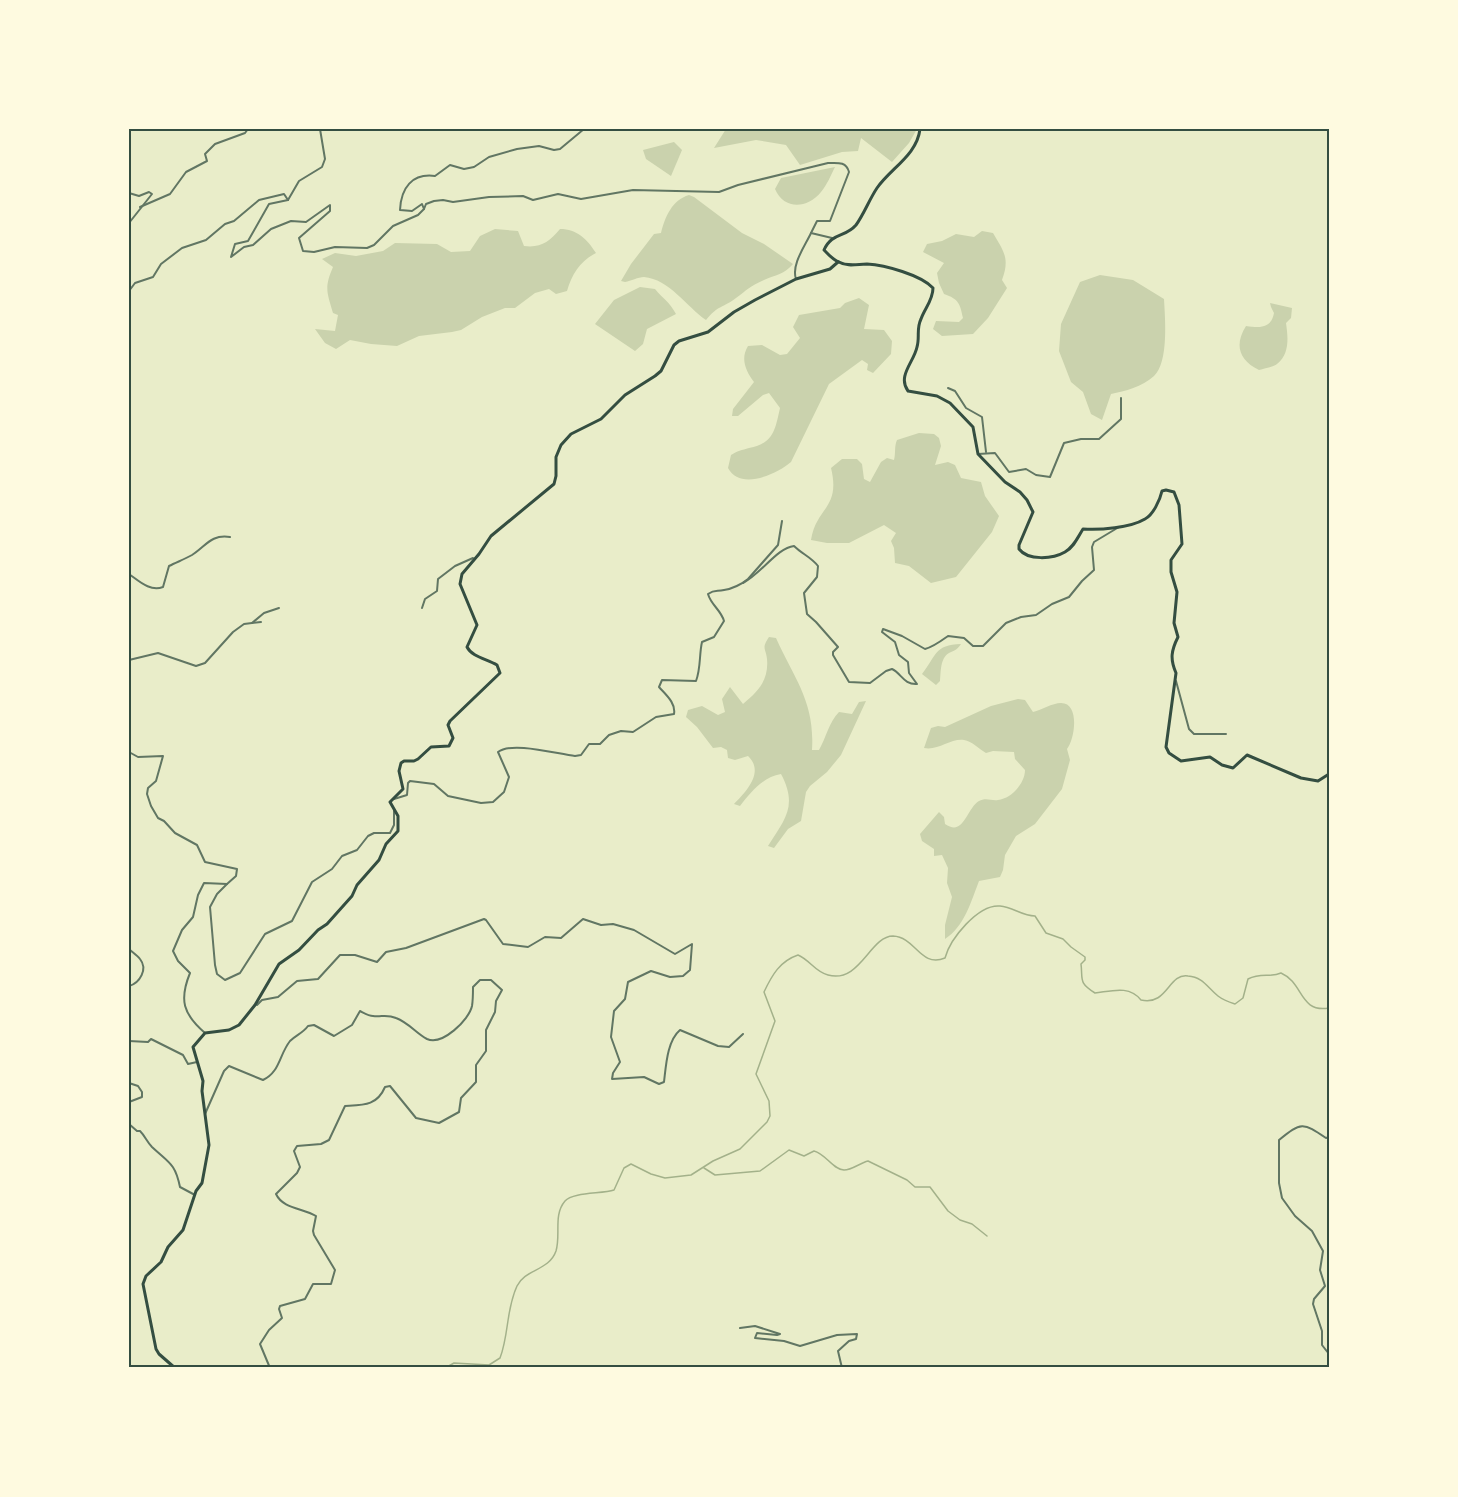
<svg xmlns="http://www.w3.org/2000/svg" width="1458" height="1497" viewBox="0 0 1458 1497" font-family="'Crimson Pro',serif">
<rect width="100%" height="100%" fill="#e9edc9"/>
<!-- green -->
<g fill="#cad2ad">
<path d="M726,129H917L909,143L892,162L861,138L858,151L842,152L800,165L786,145L756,140L714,148Z"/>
<path d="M674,142L682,150L671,176L646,159L643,150Z"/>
<path d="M835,167C831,175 827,185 821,192C807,209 784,210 775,189L781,178Z"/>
<path d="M689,195L694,197L742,233L764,244L793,264C785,274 775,275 764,280C750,286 747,290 736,298C723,308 718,305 706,320C687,307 669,279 644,277C638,277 631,281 625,282L621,281L631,264L654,234L661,233C665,217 672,200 689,195Z"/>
<path d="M495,229L518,231L524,246C541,248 549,242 560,229C577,229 587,239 596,253C580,261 572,274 567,291L556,294L549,289L535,293L515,308H505L482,317L461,330L452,332L419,336L397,346L371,344L350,340L336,349L325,343L315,329L335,331L338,315L333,313C327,292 324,288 333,267L322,259L335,253L356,256L383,251L395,243L437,244L451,252L470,251L480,236Z"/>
<path d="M982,231L993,233C1004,252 1010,258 1002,280L1007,288L988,318L973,334L942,336L933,329L936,321L959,322L963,318C960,304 959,299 944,294L939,283L937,273L944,263L923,252L927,244L942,241L956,234L974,237Z"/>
<path d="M1100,275L1133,280L1164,299C1165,318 1169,362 1154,376C1142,387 1125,391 1111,394L1102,420L1091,414L1083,392L1071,382L1059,351L1061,324L1080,282Z"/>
<path d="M640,287L655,289C664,300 669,301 676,314L647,329L643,344L635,351L595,324L614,300Z"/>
<path d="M859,298L869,305L864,329L884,330L892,341L891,354L873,373L867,370L868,364L862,360L829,384L791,462C777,474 740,491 728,468L731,455C737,451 742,450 749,448C774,443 775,430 780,408L769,393L763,395L738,416H732L733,409L754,382C746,371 740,359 748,346L762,345L780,355L787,354L800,338L793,327L799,315L840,308L845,303Z"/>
<path d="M1270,303L1292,308L1291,318L1286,323C1288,337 1290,354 1277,364C1273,367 1265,368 1259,370C1239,360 1234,345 1246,326C1260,328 1271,329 1274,313L1271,307Z"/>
<path d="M919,433L934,434L939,438L941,446L935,465L948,462L955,465L961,478L981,482L985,496L999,516L992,532L956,577L931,583L909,566L895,563L894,548L891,541L896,533L884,525L849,543H827L811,540C816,507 841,509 831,468L842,459H857L862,464L864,479L870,482L881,462L887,458L894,460C896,452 894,447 897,440Z"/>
<path d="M769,637L776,638C795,680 815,702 812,750H819C826,738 829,722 839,712L852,714L859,702L866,701L841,755L827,772L810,786L806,792L801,821L788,829L774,848L768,846C785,819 798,806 781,774C763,777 751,792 740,806L734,804C746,792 765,772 748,756L735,760L728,758L727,750L721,747L713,748L697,727L686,717L688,710L702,706L718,715L725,712L722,699L730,687L743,704C758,692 769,680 767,659C766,648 761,649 769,637Z"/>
<path d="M961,644C957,650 955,650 949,653C940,658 941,672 940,681L936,685L922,674C937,655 934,645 961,644Z"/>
<path d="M1018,699L1025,700L1033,712C1042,710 1052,703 1061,703C1080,703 1075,739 1067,749L1070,760L1062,789L1035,824L1016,836L1005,855L1003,870L1000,877L979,881C971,902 964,927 945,939V925L952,897L947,883L948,868L942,855L934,856V849L922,841L920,834L939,812L944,817L945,824C964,837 966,809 979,801C986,797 991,801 998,800C1012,798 1025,783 1025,770L1015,759L1014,752L993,751L986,753C979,749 972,741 964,740C951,738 938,751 924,748L931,728L938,726L945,727L991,706Z"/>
</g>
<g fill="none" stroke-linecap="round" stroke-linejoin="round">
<!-- stream -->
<g stroke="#a3b18a" stroke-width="1.5">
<path d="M704,1168L715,1175L760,1171L789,1150L804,1156L814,1151C826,1154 832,1169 844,1170C852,1170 860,1163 868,1161L907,1180L915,1187H930L948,1211L960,1220L972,1224L987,1236"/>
<path d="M447,1367L454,1363L489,1365L500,1358C509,1335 506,1309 517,1286C525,1269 549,1271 556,1251C561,1235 553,1215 565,1201C573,1192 602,1194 614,1190L624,1168L631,1164L651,1174L665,1178L691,1175L713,1161L740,1149L767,1122L770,1116L769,1101L756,1074L775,1021L764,992C772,975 780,961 798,955C810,960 815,972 828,975C860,984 870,936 893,936C916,937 920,968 945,958C950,939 978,904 1000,906C1013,907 1022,916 1035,916L1046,933L1063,939L1071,947L1085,957V960L1081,964C1083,980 1078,982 1095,993C1112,991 1129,985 1141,1000C1168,1006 1168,973 1188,976C1203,977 1207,987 1218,996C1223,1000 1229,1002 1235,1004L1243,998L1248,979C1261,972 1270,978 1281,973C1304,983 1299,1013 1329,1008"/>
</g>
<!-- minor -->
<g stroke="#617663" stroke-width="2">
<path d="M129,193L139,196L149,192L152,194L129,223"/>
<path d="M288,200L269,204L248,241L235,244L231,257L244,247L253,245L271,229L291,221L306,222L330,205V211L299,238L303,251L314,252L335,247L367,248L374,245L393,226L418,215L424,209L422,204L412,211L400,210C401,188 412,173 435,176L450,165L464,169L474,167L489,157L517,149L539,146L554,150L560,149L584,129"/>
<path d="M288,200L299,181L322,167L325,159L320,129"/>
<path d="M140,207L170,194L186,172L207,161L205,154L215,144L245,133L248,129"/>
<path d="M424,209L426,204L434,201L443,200L453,202L489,197L523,196L533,200L558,194L581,199L633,190L719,192L738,185L828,163C837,163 846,161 849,172L830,221H817L811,233L832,238"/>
<path d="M796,279C791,265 805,246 811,233"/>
<path d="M129,291L135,283L153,277L161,264L182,248L206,240L225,224L234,221L259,200L284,194L288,200"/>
<path d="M948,388L955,391L966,408L982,417L986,452"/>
<path d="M978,454L995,453L1009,472L1026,469L1036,475L1050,477L1064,443L1081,439H1099L1121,419V398"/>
<path d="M129,574C139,581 150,592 163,587L169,566C177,562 185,559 192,555C206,546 211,534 230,537"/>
<path d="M743,583C762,573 777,548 794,546C802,554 811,557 818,566L817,577L804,593L807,614L816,622L838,647L833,652V655L849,682L870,683L886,671L892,669C901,673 904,685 917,684L909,673L908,662L899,655L895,642L882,632L883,629L902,636L925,649C933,647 941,641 948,636L964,638L973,646H983L1006,623L1021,617L1036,615L1052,604L1069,597L1082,581L1094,570L1092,547L1094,542L1119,527"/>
<path d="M422,608L425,599L437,591L438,579L455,566L473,558"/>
<path d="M252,623L264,613L279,608"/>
<path d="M129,660L158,653L196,666L205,663L233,632L244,624L261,622"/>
<path d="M129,752L138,757L163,756L156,781L148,788L147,794L151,806L158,818L164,821L175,833L197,845L205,862L237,869L236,876L227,884L204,883L198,895L193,917L182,930L173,951L178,961L190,973C179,1000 183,1014 205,1033"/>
<path d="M394,799L407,795L408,783L410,781L434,784L448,796L481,803L493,802L504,792L509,777L498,752C512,741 557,754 575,756L581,755L589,744H600L609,735L621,731L633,732L656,717L674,714C676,703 666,695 659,687L662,680L696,681C701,668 699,655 702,642L714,637L724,621C721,610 711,605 708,594C715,589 717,592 724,590C732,589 742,584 748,579L778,545L782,521"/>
<path d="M227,884L217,894L210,907L215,965L217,974L225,980L240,973L265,934L292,921L312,882L332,869L342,856L357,850L368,836L374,833H390L394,825V811"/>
<path d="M129,949C132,952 137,955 140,959C148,969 140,983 129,986"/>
<path d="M257,1005L262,1000L278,997L297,981L318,979L340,955H355L377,962L386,952L406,948L484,919L486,920L503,944L528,947L545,937L561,938L583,919L601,925L613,924L634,930L675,954L692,944L690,970L683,976L670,977L651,971L628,982L625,999L614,1011L611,1037L620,1062L613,1073L612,1079L644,1077L659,1084L664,1082C666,1066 667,1041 680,1030L718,1046L729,1047L743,1034"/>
<path d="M129,1041L148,1042L151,1039L183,1055L188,1064L197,1062"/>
<path d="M129,1083L138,1086L142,1092V1097L129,1102"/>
<path d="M205,1114L224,1071L229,1066L263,1080C280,1072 279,1055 290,1041C296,1035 303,1033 308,1026L314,1025L334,1036L352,1025L360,1011C364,1013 369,1016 373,1016C382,1017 387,1014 396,1018C409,1023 416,1033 427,1039C442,1046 469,1020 472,1006C473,1000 473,993 473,987L480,980H491L502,990L496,1001L495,1012L486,1030V1051L476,1065V1082L461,1098L459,1112L439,1123L416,1118L390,1086L385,1087C377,1106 363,1105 345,1106L329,1140L321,1144L297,1146L294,1151L300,1167L297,1173L276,1194C283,1209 303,1208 316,1216L313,1231L314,1235L335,1270L331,1284H313L305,1299L280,1306L279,1309L282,1318L269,1330L260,1344L270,1368"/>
<path d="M129,1124L137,1131H140C145,1136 147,1142 152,1147C169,1163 175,1163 180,1187L195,1195"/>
<path d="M740,1328L755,1326L780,1334L777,1335L757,1333L755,1338L784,1341L800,1346L837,1335L857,1334L856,1339L849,1341L838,1351L842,1368"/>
<path d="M445,1368H451"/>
</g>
<!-- tertiary -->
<g stroke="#617663" stroke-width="2">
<path d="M1176,681L1189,729L1194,734H1226"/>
<path d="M1329,1137L1326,1138C1303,1122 1301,1122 1279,1140V1183L1282,1198L1295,1216L1312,1231L1323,1251L1320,1270L1325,1286L1314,1299L1313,1304L1322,1331V1345L1329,1354"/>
</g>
<!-- secondary -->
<g stroke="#344e41" stroke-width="3">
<path d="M920,129C917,155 891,168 877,188C869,200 864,214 856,225C845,238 832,232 824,250C829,255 833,260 839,262C847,267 858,264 867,264C885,265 921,275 933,288C933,300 925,308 921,319C916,329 920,337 917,347C914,362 897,376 908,391L937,396L950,403L973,427L978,454L1005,482L1020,492L1027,500L1033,512L1019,545V549C1028,561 1053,559 1065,552C1074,547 1078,537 1083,529C1100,530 1130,528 1145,519C1153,515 1160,500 1162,491L1166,490L1174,492L1179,505L1182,544L1171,560V572L1177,592L1174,623L1178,637C1171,651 1170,659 1176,673L1166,747L1169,753L1181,761L1210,757L1222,765L1233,768L1247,755L1301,778L1318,781L1329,774"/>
<path d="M175,1368L159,1354L156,1349L143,1284L146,1276L161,1262L168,1247L183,1230L196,1191L202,1183L209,1145L202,1091L203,1081L193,1047L205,1033L229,1030L239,1025L255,1005L279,964L299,950L318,930L327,924L352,896L357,885L379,860L386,844L398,831V816L390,802L403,789L399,771L401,763L404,761H414L418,759L431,747L449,746L453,738L448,725L450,721L500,673L497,665C487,659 472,657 467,647L477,625L460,584L462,574L479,554L491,536L554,484L556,476V457L561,445L571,434L601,419L625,395L655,376L661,371L674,345L679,341L708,332L734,312L755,300L796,279L830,269L838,262"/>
</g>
</g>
<!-- border -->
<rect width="1458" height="1497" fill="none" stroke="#fefae0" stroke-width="261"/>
<rect x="130" y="130" width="1198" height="1236" fill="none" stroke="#344e41" stroke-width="2"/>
</svg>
